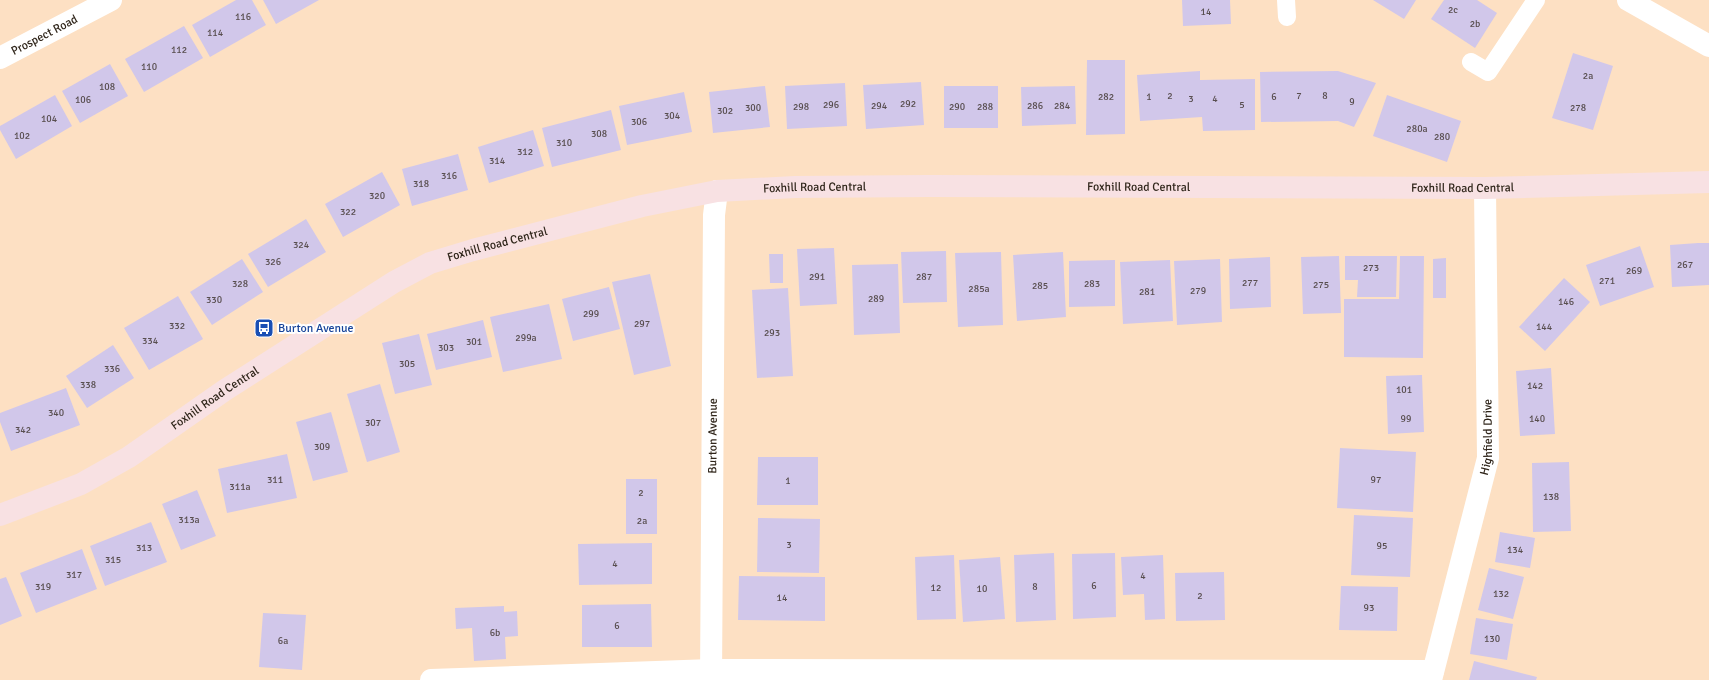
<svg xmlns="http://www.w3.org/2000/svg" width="1709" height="680" viewBox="0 0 1709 680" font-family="Signika,sans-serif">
<rect width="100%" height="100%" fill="#fde0c3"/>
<!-- building -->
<g fill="#d1c7ea">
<path d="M236,0H252L266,25L210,57L192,25Z"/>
<path d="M263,0H319L276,24Z"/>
<path d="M1182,0H1230L1231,24L1183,26Z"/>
<path d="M1373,0H1416L1404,19Z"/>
<path d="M1444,0H1477L1497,13L1475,48L1431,19Z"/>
<path d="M184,26L203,58L144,92L125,59Z"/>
<path d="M1573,53L1613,66L1593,130L1552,118Z"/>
<path d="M1087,60H1125V134L1086,135Z"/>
<path d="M110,64L128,96L80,123L62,91Z"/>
<path d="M1200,71V80L1255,79V130L1203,131L1202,117L1140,121L1137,75Z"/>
<path d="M1338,71L1376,83L1354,127L1338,121L1261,122L1260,72Z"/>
<path d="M921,82L924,125L866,129L863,85Z"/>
<path d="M845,83L847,126L787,129L785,86Z"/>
<path d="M765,86L770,127L713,133L709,92Z"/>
<rect x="944" y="86" width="54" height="42"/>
<path d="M1075,86L1076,124L1022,126L1021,87Z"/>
<path d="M684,92L692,132L627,145L619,106Z"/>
<path d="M55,95L72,126L16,159L0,130V126Z"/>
<path d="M1387,95L1461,121L1447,162L1373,136Z"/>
<path d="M611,110L621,150L552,167L542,128Z"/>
<path d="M533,130L544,166L489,183L478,147Z"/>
<path d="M458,154L468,190L412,206L402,169Z"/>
<path d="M382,172L400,205L343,237L325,204Z"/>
<path d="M306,219L326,252L268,287L248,254Z"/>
<path d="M1698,243H1709V285L1672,287L1670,245Z"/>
<path d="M1640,246L1654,287L1600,306L1586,265Z"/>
<path d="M834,248L837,304L800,306L797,249Z"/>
<path d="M946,251L947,302L903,303L901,252Z"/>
<path d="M1001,252L1003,325L958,327L955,253Z"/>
<path d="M1063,252L1066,317L1017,321L1013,255Z"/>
<path d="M769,254H783V283H770Z"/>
<path d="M1339,256L1341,313L1303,314L1301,257Z"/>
<path d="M1345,256H1397L1396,297H1357L1358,280H1345Z"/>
<path d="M1400,256H1424L1423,358L1344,357V299H1399Z"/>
<path d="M1270,257L1271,307L1230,309L1229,259Z"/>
<path d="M1446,258V298H1433V259Z"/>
<path d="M242,259L263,292L212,325L190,292Z"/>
<path d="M1220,259L1222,322L1177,325L1174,261Z"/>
<path d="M1115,260V306L1069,307V261Z"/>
<path d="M1170,260L1173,321L1123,324L1120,262Z"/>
<path d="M898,264L900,333L854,335L852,265Z"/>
<path d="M650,274L671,366L634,375L612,282Z"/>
<path d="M1564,278L1590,302L1545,351L1519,327Z"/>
<path d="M609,287L620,329L573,341L562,299Z"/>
<path d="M788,288L793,376L757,378L752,290Z"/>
<path d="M178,296L203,339L149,370L124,328Z"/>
<path d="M549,304L562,359L503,372L490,317Z"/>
<path d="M483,320L492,357L436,370L427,334Z"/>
<path d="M419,334L432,385L395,394L382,343Z"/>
<path d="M113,345L134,378L87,408L66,376Z"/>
<path d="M1551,368L1555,434L1520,436L1516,371Z"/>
<path d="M1422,375L1424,432L1388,434L1386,376Z"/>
<path d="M380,384L400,452L367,462L347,394Z"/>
<path d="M66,388L80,425L11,451L0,422V413Z"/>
<path d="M331,412L348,472L313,481L296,422Z"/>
<path d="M1340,448L1416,452L1413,512L1337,508Z"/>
<path d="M287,454L297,498L227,513L218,469Z"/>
<path d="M758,457H818V505H757Z"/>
<path d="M1569,462L1571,531L1533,532L1532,463Z"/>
<rect x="626" y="479" width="31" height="55"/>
<path d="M197,490L216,536L181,550L162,504Z"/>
<path d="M1354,515L1413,518L1410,577L1351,575Z"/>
<path d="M758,518L820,519L819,573L757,572Z"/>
<path d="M151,522L167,562L105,586L90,546Z"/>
<path d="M1500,532L1535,538L1530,568L1495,562Z"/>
<path d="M652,543V584L579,585L578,544Z"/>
<path d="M82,549L97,589L36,613L20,573Z"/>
<path d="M1054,553L1056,620L1016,622L1014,555Z"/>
<path d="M1115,553L1116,617L1073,619L1072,554Z"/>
<path d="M954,555L956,619L917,620L915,557Z"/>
<path d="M1163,555L1165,619L1145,620L1144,594L1123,595L1121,557Z"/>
<path d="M1000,557L1005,619L963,622L959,560Z"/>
<path d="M1489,568L1524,577L1513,619L1478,610Z"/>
<path d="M1224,572L1225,620L1176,621L1175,573Z"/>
<path d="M739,576L825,577V621L738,620Z"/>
<path d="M6,577L22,616L0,625V579Z"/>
<path d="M1341,586L1398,587L1397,631L1339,630Z"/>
<path d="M651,604L652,647H582V605Z"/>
<path d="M504,606V612L517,611L518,636L505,637L506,659L474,661L472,628L456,629L455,608Z"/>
<path d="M263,613L306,615L302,670L259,667Z"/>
<path d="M1476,618L1513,624L1507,660L1470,654Z"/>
<path d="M1474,661L1537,677L1536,680H1469Z"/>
</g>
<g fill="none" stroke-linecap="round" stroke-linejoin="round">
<!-- lane -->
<g stroke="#fff" stroke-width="18">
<path d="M1286,0L1287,17"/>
<path d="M1471,62L1488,72L1536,0"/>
</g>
<!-- street -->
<g stroke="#fff" stroke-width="22">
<path d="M1628,0L1709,46"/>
<path id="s1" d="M0,58L111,0"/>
<path d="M431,680L712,670L1433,671"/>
<path id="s2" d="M711,680L714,215L717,191"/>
<path id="s3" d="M1431,680L1488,458L1485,188"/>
</g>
<!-- secondary -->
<path stroke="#f8e1e3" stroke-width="22" id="s4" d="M0,515L81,484L129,457L225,390L394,282L430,263L473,250L642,206L717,191L795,187L929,186L1485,188L1709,182"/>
</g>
<!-- icons -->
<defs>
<g id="bus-square" transform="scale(1)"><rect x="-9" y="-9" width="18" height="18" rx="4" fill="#1a4fb4" stroke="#fff"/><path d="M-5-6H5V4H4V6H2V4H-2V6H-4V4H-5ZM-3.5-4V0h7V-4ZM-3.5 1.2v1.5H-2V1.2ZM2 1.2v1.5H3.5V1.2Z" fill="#fff"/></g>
</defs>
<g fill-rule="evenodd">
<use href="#bus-square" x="264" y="328"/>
</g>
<g text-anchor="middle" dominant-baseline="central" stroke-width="4" stroke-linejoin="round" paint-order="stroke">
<!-- number labels -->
<g font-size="10" fill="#584e4f">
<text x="1453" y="10">2c</text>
<text x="1206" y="12">14</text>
<text x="243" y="17">116</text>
<text x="1475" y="24">2b</text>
<text x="215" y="33">114</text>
<text x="179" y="50">112</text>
<text x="149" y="67">110</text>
<text x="1588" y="76">2a</text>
<text x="107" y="87">108</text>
<text x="1170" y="96">2</text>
<text x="1299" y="96">7</text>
<text x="1325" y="96">8</text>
<text x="1106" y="97">282</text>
<text x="1149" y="97">1</text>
<text x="1274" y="97">6</text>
<text x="1191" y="99">3</text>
<text x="1215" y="99">4</text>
<text x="83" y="100">106</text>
<text x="1352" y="102">9</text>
<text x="908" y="104">292</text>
<text x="831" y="105">296</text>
<text x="1242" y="105">5</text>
<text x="879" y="106">294</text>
<text x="1035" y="106">286</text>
<text x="1062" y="106">284</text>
<text x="801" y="107">298</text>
<text x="957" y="107">290</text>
<text x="985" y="107">288</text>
<text x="753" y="108">300</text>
<text x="1578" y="108">278</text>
<text x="725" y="111">302</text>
<text x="672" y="116">304</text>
<text x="49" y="119">104</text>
<text x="639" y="122">306</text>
<text x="1417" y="129">280a</text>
<text x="599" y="134">308</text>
<text x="22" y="136">102</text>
<text x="1442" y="137">280</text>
<text x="564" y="143">310</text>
<text x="525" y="152">312</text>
<text x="497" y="161">314</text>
<text x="449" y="176">316</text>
<text x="421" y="184">318</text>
<text x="377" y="196">320</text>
<text x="348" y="212">322</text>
<text x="301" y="245">324</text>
<text x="273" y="262">326</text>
<text x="1685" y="265">267</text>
<text x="1371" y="268">273</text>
<text x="1634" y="271">269</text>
<text x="817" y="277">291</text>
<text x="924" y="277">287</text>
<text x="1607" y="281">271</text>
<text x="1250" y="283">277</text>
<text x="240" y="284">328</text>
<text x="1092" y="284">283</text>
<text x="1321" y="285">275</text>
<text x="1040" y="286">285</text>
<text x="979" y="289">285a</text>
<text x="1198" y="291">279</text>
<text x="1147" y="292">281</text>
<text x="876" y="299">289</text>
<text x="214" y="300">330</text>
<text x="1566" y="302">146</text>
<text x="591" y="314">299</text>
<text x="642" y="324">297</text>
<text x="177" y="326">332</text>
<text x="1544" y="327">144</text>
<text x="772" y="333">293</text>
<text x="526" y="338">299a</text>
<text x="150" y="341">334</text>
<text x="474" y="342">301</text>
<text x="446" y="348">303</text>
<text x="407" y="364">305</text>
<text x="112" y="369">336</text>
<text x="88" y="385">338</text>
<text x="1535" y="386">142</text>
<text x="1404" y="390">101</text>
<text x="56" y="413">340</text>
<text x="1406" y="419">99</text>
<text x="1537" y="419">140</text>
<text x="373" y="423">307</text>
<text x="23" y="430">342</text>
<text x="322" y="447">309</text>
<text x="275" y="480">311</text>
<text x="1376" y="480">97</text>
<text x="788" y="481">1</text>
<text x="240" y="487">311a</text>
<text x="641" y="493">2</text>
<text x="1551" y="497">138</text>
<text x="189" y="520">313a</text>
<text x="642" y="521">2a</text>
<text x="789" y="545">3</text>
<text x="1382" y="546">95</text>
<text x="144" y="548">313</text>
<text x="1515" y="550">134</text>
<text x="113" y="560">315</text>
<text x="615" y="564">4</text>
<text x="74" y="575">317</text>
<text x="1143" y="576">4</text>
<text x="1094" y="586">6</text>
<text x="43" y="587">319</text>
<text x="1035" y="587">8</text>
<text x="936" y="588">12</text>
<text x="982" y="589">10</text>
<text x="1501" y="594">132</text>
<text x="1200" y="596">2</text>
<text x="782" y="598">14</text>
<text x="1369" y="608">93</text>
<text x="617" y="626">6</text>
<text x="495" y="633">6b</text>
<text x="1492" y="639">130</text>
<text x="283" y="641">6a</text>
</g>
<!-- street labels -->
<g font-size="12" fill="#30261b" stroke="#fff">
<text stroke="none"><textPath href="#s1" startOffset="50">Prospect Road</textPath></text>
<text stroke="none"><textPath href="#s4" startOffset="1218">Foxhill Road Central</textPath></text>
<text stroke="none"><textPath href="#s4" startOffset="1542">Foxhill Road Central</textPath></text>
<text stroke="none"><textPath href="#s4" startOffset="894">Foxhill Road Central</textPath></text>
<text stroke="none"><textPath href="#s4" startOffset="570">Foxhill Road Central</textPath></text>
<text stroke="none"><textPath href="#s4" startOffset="246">Foxhill Road Central</textPath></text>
<text stroke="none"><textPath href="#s2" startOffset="244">Burton Avenue</textPath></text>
<text stroke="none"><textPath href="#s3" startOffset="250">Highfield Drive</textPath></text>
</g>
<!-- transit labels -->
<g font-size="12" fill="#164399" stroke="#fff" text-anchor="start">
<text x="278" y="328">Burton Avenue</text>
</g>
</g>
</svg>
